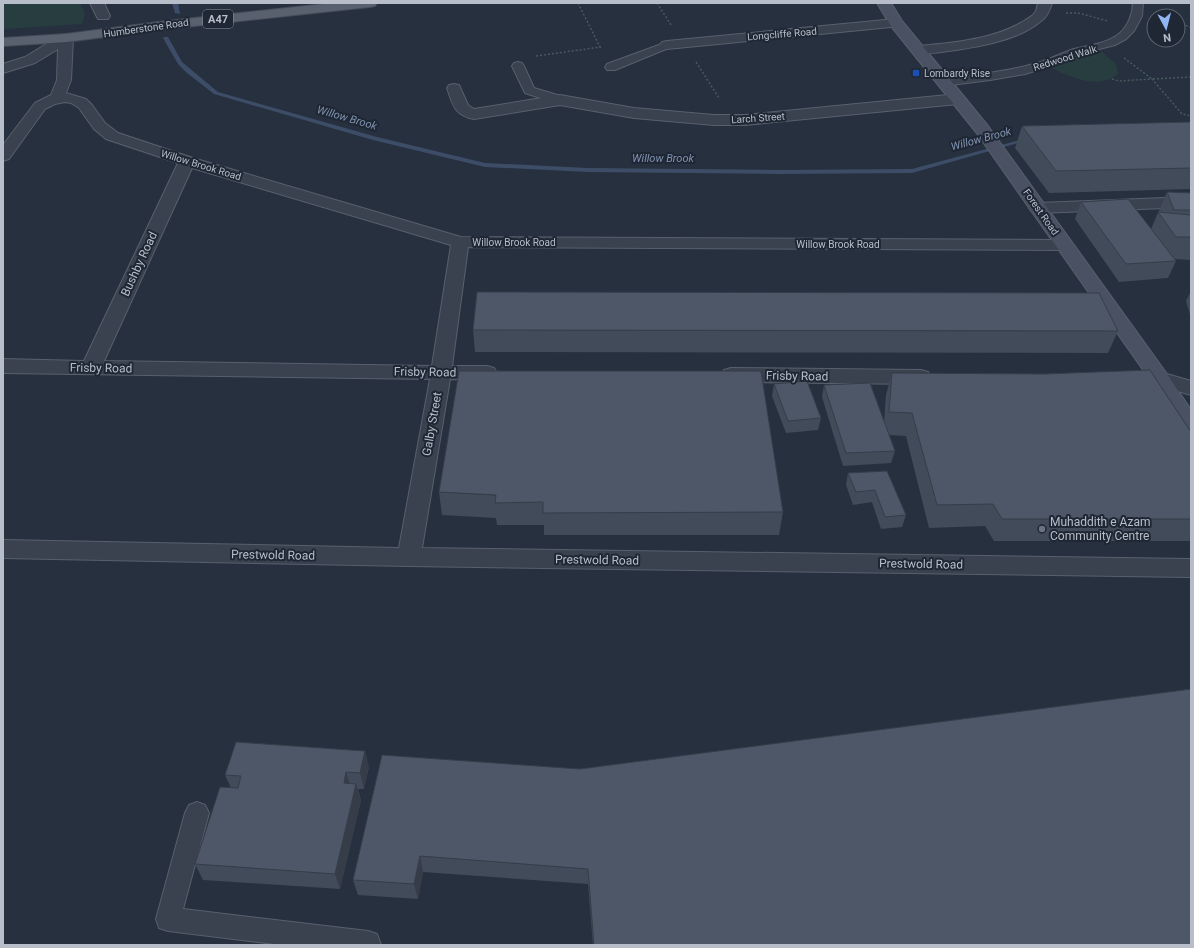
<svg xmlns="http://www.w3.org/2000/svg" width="1194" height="948" viewBox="0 0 1194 948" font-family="Roboto,sans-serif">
<rect width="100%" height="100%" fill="#26303f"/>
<!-- green -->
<g fill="#283d40">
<path d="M3,3H80L85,14L82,24L3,29Z"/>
<path d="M1102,52L1116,64L1118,74C1100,90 1071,78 1052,68C1068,59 1084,55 1102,52Z"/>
</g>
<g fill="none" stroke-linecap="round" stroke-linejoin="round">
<!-- stream -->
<g fill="#3d4d67" fill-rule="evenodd">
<path d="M172,3H178L180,14L175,13Z"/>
<path d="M164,37H168L182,62L218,92L377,137L485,163L588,168L778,170L912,169L1027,138L1032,139L912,173L778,174L588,172L485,167L373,140L214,94L187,73L178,64L163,38Z"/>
</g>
<!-- lane casing -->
<g stroke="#58606d" stroke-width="2">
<g id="lane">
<path d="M1133,3H1143L1142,16L1134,31L1126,39L1115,45L1080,54L1051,66L1025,74L990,80L943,86L939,85L937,82L939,79L943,78C975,75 1006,72 1037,63C1049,60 1061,53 1074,49C1089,45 1107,44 1120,33C1128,26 1133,13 1133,3Z"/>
<path d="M667,42L671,43L673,45L671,47L615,70H607L605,67L607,64Z"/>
<path d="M518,62L522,63L524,66L534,88L564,97L566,100L564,103H556L525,93L512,66L514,63Z"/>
<path d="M197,802L205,805L209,813L183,909L368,931L377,934L381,945H282L168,931L159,928L156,919L185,813L189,805Z"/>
</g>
</g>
<!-- street casing -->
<g stroke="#58606d" stroke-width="2">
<g id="street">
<path d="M90,3H104L110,16L108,19H98Z"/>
<path d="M1038,3H1052C1050,10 1047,17 1041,21C1017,42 972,48 942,52C933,53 923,55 914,53L912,50L914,47L919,46C957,42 1001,39 1033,15L1036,11Z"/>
<path d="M896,19L901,20L903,23L901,26L667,49L662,48L660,45L662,42L667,41Z"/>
<path d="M66,34L71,35L73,38L71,80L66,93L86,99L92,105L105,123L118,133L193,158L461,237L1064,240L1070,241L1073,245L1070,249L1064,250L468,247L452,366H487L494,368L497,373L494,378L487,380L450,379L422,548L1191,559V577L409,566L3,558V540L399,548L430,379L3,373V359L84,361L178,163L106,139L94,129L79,108L71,103L65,102L55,104L45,109L9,159L3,161V145L35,103L51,95L57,80L58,49L35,63L3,73V64L25,57L61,35ZM192,168L451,245L432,366L104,361Z"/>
<path d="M454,84L459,85L468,105L474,109L560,95L634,108L714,115H745L958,94L963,96L966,99L963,102L958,104L745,125H714L634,118L560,105L474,119C454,115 453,105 447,88L449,85Z"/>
<path d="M1191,197V207L1038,213L1032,212L1029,208L1032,204L1038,203Z"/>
<path d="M731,368L921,370L928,372L931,377L928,382L921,384L731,382L724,380L721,375L724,370Z"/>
<path d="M1143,372H1160L1191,381V395L1160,386H1143L1136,384L1133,379L1136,374Z"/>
</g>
</g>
<!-- secondary casing -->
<g stroke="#58606d" stroke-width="2">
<path id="secondary" d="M877,3H891L902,21L988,126L1167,374L1191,410V433L1184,431L1153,384L976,132L891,26Z"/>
</g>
<!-- primary casing -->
<g stroke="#444b58" stroke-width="2">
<path id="primary" d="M333,3H377L375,6L370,7L158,30L66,42L3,46V38L66,34L158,22Z"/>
</g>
<!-- path -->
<g stroke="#475a5d" stroke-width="1.5" stroke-dasharray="2 2" stroke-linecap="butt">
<path d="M578,3L601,49"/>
<path d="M657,3L671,25"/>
<path d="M1066,13H1078L1108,21"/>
<path d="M1178,23L1191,27"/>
<path d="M536,56L601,47"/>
<path d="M1124,58L1152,79L1191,77"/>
<path d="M696,62L719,98"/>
<path d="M1112,79L1119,81L1152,79L1182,114L1191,116"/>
</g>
<!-- lane -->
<use href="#lane" fill="#3a424f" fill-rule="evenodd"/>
<!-- street -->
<use href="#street" fill="#3a424f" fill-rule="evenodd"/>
<!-- secondary -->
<use href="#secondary" fill="#495162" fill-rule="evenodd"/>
<!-- primary -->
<use href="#primary" fill="#59616f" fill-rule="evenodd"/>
</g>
<!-- wall -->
<g fill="#424b59">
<path d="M1191,122V189L1049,193L1015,148L1022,126Z"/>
<path d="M1167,192L1191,193V260L1174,259L1176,261L1168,278L1119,282L1075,219L1081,202L1151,229Z"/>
<path d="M1191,291V318L1186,301Z"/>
<path d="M473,330L1118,331L1108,353L475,352Z"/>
<path d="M892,373L1191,432V541H994L985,526L929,528L906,436L889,435L895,451L891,463L843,466L822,397L824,385L884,422L886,395Z"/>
<path d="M774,384L821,418L818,430L786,433L772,396Z"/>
<path d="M887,471L906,515L902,527L881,529L872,502L853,505L846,485L848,473Z"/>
<path d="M439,492L783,512L779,535H544V525H497L496,518L442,515Z"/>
<path d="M382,755L1191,945H593L588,884L423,872L418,899L358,895L353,880Z"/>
<path d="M369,767L364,789H358L361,800L340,889L203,880L195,864L231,788L225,775Z"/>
</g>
<!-- shaded-wall -->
<g fill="#363d49">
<path d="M365,751L369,767L364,789L360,773Z"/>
<path d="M346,772L351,788L344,783Z"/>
<path d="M356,784L361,800L340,889L335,874Z"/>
<path d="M420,856L423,872L418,899L414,884Z"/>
</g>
<!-- building -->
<g fill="#4d5768" stroke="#363d49">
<path d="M1191,122V168L1056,171L1022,126Z"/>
<path d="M1167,192L1191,193V210H1174Z"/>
<path d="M1128,199L1176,261L1126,264L1081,202Z"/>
<path d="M1158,212L1191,215V237H1176Z"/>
<path d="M477,292L1099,293L1118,331L473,330Z"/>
<path d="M1150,370L1191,432V519H1002L993,504L937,505L912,413L889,412L892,373L1044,374Z"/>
<path d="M459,371H761L783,512L543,513V502L495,503L496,495L439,492Z"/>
<path d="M807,381L821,418L788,421L774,384Z"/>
<path d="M870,383L895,451L846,453L824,385Z"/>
<path d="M887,471L906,515L885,517L875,490L856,492L848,473Z"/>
<path d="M1191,689V945H594L588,869L420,856L414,884L353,880L382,755L580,769Z"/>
<path d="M236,742L365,751L360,773L346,772L344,783L356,784L335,874L195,864L220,787L238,788L241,776L225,775Z"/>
</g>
<!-- markers -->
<rect fill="#1a4fb4" stroke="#1f2734" stroke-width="1.5" x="912" y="69" width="8" height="8" rx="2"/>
<circle fill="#6b7280" stroke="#1f2734" stroke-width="1.5" cx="1042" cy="529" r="4"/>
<g text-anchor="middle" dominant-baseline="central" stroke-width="4" stroke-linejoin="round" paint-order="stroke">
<!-- far-street labels -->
<g font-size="10" fill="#b7beca" stroke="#1f2734">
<text transform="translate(146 28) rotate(-8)">Humberstone Road</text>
<text transform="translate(782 34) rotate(-5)">Longcliffe Road</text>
<text transform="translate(1065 58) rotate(-17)">Redwood Walk</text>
<text transform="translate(758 118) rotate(-4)">Larch Street</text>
<text transform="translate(201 165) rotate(17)">Willow Brook Road</text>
<text transform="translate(1041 212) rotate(55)">Forest Road</text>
<text x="514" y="242">Willow Brook Road</text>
<text x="838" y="244">Willow Brook Road</text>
</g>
<!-- far-poi labels -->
<g font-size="10" fill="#b7beca" stroke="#1f2734" text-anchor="start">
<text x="924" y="73">Lombardy Rise</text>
</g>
<!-- shield labels -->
<rect fill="#1f2734" stroke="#89919d" stroke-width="1" x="203" y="10" width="30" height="18" rx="3"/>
<g font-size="11" font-weight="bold" fill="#b7beca">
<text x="218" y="19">A47</text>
</g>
<!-- far-water labels -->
<g font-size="11" font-style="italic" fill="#8093b0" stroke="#1f2734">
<text transform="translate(347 118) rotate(16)">Willow Brook</text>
<text transform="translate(981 139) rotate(-15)">Willow Brook</text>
<text x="663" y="158">Willow Brook</text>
</g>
<!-- street labels -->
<g font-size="12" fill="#b7beca" stroke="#1f2734">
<text transform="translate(139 264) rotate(-65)">Bushby Road</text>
<text transform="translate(101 368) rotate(1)">Frisby Road</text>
<text transform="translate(425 372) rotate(1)">Frisby Road</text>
<text transform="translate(797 376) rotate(1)">Frisby Road</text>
<text transform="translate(432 424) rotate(-80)">Galby Street</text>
<text transform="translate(273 555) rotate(1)">Prestwold Road</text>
<text transform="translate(597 560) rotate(1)">Prestwold Road</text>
<text transform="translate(921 564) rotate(1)">Prestwold Road</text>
</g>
<!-- poi labels -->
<g font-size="12" fill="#b7beca" stroke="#1f2734" text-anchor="start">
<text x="1050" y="522">Muhaddith e Azam<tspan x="1050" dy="14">Community Centre</tspan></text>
</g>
</g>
<!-- border -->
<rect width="1194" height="948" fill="none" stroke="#b7beca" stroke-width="8"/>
<!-- north arrow -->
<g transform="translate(1166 28) rotate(173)"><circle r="19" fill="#1f2734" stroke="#5c6370"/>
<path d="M0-3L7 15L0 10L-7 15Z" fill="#92b5f4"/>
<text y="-6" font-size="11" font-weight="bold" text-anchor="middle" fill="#b7beca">N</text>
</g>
</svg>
